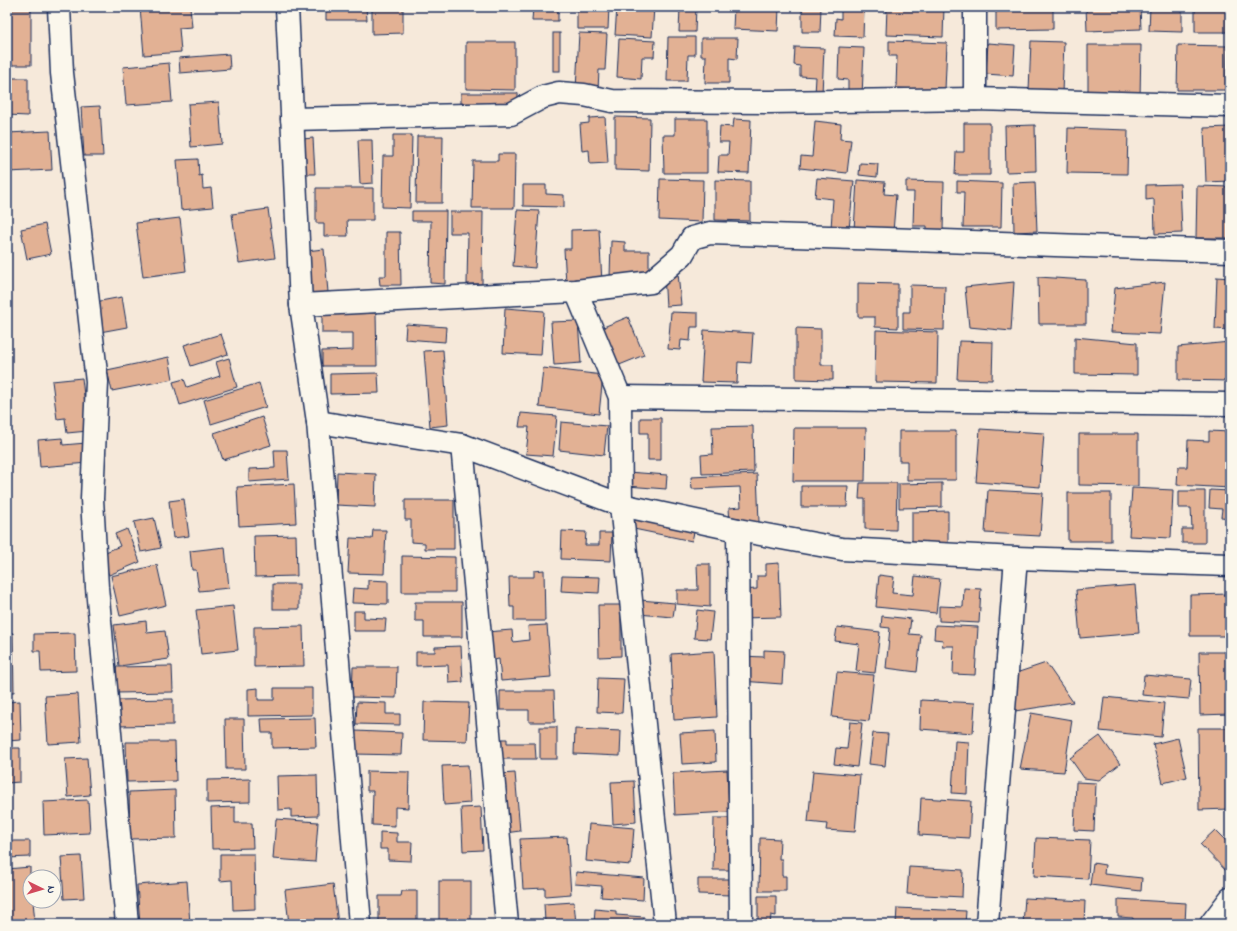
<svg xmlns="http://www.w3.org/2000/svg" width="1237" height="931" viewBox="0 0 1237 931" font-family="'Indie Flower',sans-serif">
<rect width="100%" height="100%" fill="#f6e9da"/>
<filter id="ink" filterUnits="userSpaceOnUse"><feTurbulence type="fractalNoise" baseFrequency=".025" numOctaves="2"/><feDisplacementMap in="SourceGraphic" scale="8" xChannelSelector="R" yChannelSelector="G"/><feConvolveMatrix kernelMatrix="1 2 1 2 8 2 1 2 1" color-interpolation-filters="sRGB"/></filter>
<g filter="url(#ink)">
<!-- building -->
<g fill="#e2b194" stroke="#1b2f5e">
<path d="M140,7H190L192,27L179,28L181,52L144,55Z"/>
<path d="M326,7H366L367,20H326Z"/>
<path d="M533,7H558V21H532Z"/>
<path d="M577,7H609L608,29H577Z"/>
<path d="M617,7H654L652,37L615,35Z"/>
<path d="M680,7H696L695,32H679Z"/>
<path d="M734,7H779L778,31L733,29Z"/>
<path d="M802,7H821L820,32H802Z"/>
<path d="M841,7H864L863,37L835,36L836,18L841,19Z"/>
<path d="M887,7H944L943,37L886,35Z"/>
<path d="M996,7H1053V29L996,30Z"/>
<path d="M1086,7H1140L1141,29L1087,31Z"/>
<path d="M1150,7H1182V32L1149,31Z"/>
<rect x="1195" y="7" width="32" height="25"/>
<path d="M403,8V33L372,34V9Z"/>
<rect x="7" y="9" width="24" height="56"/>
<rect x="553" y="33" width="7" height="38"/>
<path d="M579,33L607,34L605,70H599L598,90L576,89Z"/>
<path d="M668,37H695V55H688L687,81H667Z"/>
<path d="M701,38H738L737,59L729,58V83H705L706,56H701Z"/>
<path d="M619,39L655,41L654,57H642L641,79L617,77Z"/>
<path d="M889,41L947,43L945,90L896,88L897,56H889Z"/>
<path d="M1031,41L1064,42L1062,93L1029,91Z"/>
<path d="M466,42H515V90L466,89Z"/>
<path d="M988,43L1015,45L1013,76L986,74Z"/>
<path d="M1088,45H1141L1140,98H1088Z"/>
<path d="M1178,45L1227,46L1226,90H1177Z"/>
<path d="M795,47L824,48L822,94H815L816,77L800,76V66L794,65Z"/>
<path d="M839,47L864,48L862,97L848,96V80L838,79Z"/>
<path d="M229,54L230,69L180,73L179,58Z"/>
<path d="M169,63L172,102L126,105L123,67Z"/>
<path d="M7,78H28V116L7,115Z"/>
<rect x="461" y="93" width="57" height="13"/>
<path d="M219,102L222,144L191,147L188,104Z"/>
<path d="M100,106L103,156H84L81,107Z"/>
<path d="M605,117L608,163L590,164L589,150L582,151L580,124L589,123V118Z"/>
<path d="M615,117L650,118L649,171L615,170Z"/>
<path d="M675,119H707V173H664L663,135H675Z"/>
<path d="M734,119L751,120L749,173L718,172L719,155H728L729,142H719L720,126L733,127Z"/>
<path d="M815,121L841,124L840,139L851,140L847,173L800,168L801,156L812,157Z"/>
<path d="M964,123H990V175H955L956,152H964Z"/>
<path d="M1035,125L1036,171L1006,172L1005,126Z"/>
<path d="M1230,127V181L1206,182L1204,128Z"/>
<path d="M1068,128L1128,130L1127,174L1067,173Z"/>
<path d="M50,131L52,170L7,172V133Z"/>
<path d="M393,135H412L410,208L382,207L383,156H393Z"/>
<path d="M417,136H443L442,203H416Z"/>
<path d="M313,138L315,174H304L303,139Z"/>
<path d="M358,140H372L373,183L360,184Z"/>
<path d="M498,154H515L514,208H472L473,161H498Z"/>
<path d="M198,159L199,176L202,175L203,189L211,188L213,207L181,210L177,160Z"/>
<path d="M860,163L878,164L877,177L859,175Z"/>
<path d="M817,178L854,181L849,229L831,228L833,199L815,197Z"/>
<path d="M660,179L703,180L702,222L659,220Z"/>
<path d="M715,180L750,181V221L715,220Z"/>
<path d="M857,180L885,182L884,194L896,195L893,232L854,230Z"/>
<path d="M906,181L944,182L943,232L927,231V226H913L914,192H906Z"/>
<path d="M957,181L1002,183L1001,227H963L964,192H957Z"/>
<path d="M1035,182L1037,231L1014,232L1013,183Z"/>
<path d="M1180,184L1182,233L1155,234L1154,199L1146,200V185Z"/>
<path d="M523,185H546V194L564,195V207L523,206Z"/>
<path d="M1197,186L1230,187V238H1196Z"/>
<path d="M316,188H373V220H347L348,236H324V223H316Z"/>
<path d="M268,209L275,258L239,263L232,214Z"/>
<path d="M517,210L539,211L535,268L513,266Z"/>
<path d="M412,211H446L445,284L430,283L431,221H412Z"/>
<path d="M450,212H483L482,284H467L468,233H450Z"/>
<path d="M180,218L186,271L143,277L136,223Z"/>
<path d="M45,224L51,254L27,259L21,229Z"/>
<path d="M599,229L602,282L566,284L564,249H571V230Z"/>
<path d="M386,232H400L401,285H380L379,276H386Z"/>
<path d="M611,241L625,242V251H649V278H610Z"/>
<path d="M324,249L328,292L310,294L306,251Z"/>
<path d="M678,273L681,305L666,306L664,275Z"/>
<path d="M1038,277L1086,280V324H1039Z"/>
<path d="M1217,277L1230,278V330L1215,329Z"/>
<path d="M1014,282L1011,331L969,327L965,287Z"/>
<path d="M1165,282L1160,334L1111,332L1115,288Z"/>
<path d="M858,283L898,284V328L875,327V317H858Z"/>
<path d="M910,285L945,286L944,330L903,329V312H910Z"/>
<path d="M122,297L127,327L100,332L95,302Z"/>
<path d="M505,308L544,311L541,355L503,353Z"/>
<path d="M671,312L698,313V327H691L690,341L681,340L680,350L668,349Z"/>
<path d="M376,313L377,366H322V351L353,350V333H322V314Z"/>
<path d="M628,317L644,355L612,368L596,330Z"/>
<path d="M578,321L581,363L554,365L551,322Z"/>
<path d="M406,324L446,327L445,342L405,339Z"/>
<path d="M796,328L821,329V365H833V380L796,379Z"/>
<path d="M704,330L753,333L751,363L738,362L737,383L701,382Z"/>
<path d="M876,330L938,332L937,383L875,382Z"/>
<path d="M221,334L228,354L191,366L184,345Z"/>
<path d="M1075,337L1137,343V375L1075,374Z"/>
<path d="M959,341L993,342L992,380L957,379Z"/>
<path d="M1230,342V381L1178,380V347Z"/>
<path d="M443,350L448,425L430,427L424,351Z"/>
<path d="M169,357L173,379L112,391L107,370Z"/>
<path d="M229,358L237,387L180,405L173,382L184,379L187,387L220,376L216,362Z"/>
<path d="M543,368L603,375L599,414L539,407Z"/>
<path d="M378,373L379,393L330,394V374Z"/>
<path d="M82,378L88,431L67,433L65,418L57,419L52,381Z"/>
<path d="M259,383L266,407L211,424L204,400Z"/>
<path d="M521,413L557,416L553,456L526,454L529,427H519Z"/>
<path d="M262,417L271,445L223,460L214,433Z"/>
<path d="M640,418H661V460H648V433H640Z"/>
<path d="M561,422L607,426L604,455L559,450Z"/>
<path d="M753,426L754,472L702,474L701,455L713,454L712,427Z"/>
<path d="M794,428H866L865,481H793Z"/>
<path d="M980,429L1044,433L1040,487L976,482Z"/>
<path d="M899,431H956V480H907V461H899Z"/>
<path d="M1209,431L1230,432V488L1177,485L1178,467H1187L1188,440L1209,441Z"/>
<path d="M1079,434H1138V486L1079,485Z"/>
<path d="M62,438L63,445L86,443L88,463L40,467L38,440Z"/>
<path d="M274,450H287L289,479L249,482V469L275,468Z"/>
<path d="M337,472L376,474L375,507L336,505Z"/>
<path d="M628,472L667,475L666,489L627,486Z"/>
<path d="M757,474L759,522L730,524L729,508L741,507L740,487L692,489L691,477Z"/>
<path d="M860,483H897L896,530L865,529V499H859Z"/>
<path d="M942,483V507L899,508V484Z"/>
<path d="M294,484L296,523L239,526L237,487Z"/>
<path d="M801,486H848L847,507H801Z"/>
<path d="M1132,488L1173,490L1171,538L1129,536Z"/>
<path d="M988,490L1043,493L1040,536L985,533Z"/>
<path d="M1210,490L1230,491V518L1221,517L1222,509L1209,508Z"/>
<path d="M1179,491H1205V543H1182V529H1192L1191,508H1179Z"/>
<rect x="1068" y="493" width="43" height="48"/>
<path d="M184,499L189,536L173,538L169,501Z"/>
<path d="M405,500H454V549H425V543L411,542V520H405Z"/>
<path d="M948,511V548H912V512Z"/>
<path d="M632,514L695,528L692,541L629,528Z"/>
<path d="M154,518L161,548L141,552L134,522Z"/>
<path d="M127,529L140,562L109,575L101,554L120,546L115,534Z"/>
<path d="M373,530H386L384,574L348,573L350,538L372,539Z"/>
<path d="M562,531L586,532L585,545H599V533H612L611,561L561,559Z"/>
<path d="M296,535L297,576L255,577L254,536Z"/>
<path d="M225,547L229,588L199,591L196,570H192L190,551Z"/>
<path d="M402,556L455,557V592H402Z"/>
<path d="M779,563L781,617L742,618L741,590L757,589V576H766V564Z"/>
<path d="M697,564H710V607L677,604V590H698Z"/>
<path d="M157,565L166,605L120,616L111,576Z"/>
<path d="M544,570L545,621H514V607H510L509,577H534V571Z"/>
<path d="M879,575L894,577L892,593L913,595L915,576L940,579L936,613L876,607Z"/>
<path d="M562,576L600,577L599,593L561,591Z"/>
<path d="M368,580L388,581V604L352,603L353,588L368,589Z"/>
<rect x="273" y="584" width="26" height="25"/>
<path d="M1135,585L1139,633L1080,638L1076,590Z"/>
<path d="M964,588L981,589L979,623L939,621V606L963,607Z"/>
<path d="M1230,594V636H1190V595Z"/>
<path d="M640,600L675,603L673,617L638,614Z"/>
<path d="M415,602H462V637H424V621H415Z"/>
<path d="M598,605H621V656L599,657Z"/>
<path d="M233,606L238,650L201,654L196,610Z"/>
<path d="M697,610L713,612L710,639L694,638Z"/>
<path d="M354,611H364V618L386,619L385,631H354Z"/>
<path d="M882,616L911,619L909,634L921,635L917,672L886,668L890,628L881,627Z"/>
<path d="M146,621L147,633L165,631L169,659L119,666L114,625Z"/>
<path d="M547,625L551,677L501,681L499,659L489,661L486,632L512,630L513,642L529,640L528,626Z"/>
<path d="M935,625L978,627L975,675L953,674L954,646H942L943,640L934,639Z"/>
<path d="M303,626L304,666L254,667V627Z"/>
<path d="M837,627L880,632L875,673L856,671L859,644L835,641Z"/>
<path d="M7,633H13L14,692H7Z"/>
<path d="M75,633L76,671L41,672L40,651H34V634Z"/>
<path d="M461,646L463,682L449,683L448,665L416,666V652H435V647Z"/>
<path d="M764,650L784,651L782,684L741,681L742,656L764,657Z"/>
<path d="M714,651L717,717L674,720L671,654Z"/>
<path d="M1199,652H1230V714L1200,715Z"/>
<path d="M1046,663L1073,702L1015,711L1010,675Z"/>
<path d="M172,666L173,692L116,693V667Z"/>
<path d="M353,667H397L396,698L352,697Z"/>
<path d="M837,672L874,675L869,721L832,717Z"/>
<path d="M1144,675L1191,679L1189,699L1142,695Z"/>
<path d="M598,678L624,679L622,713L597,712Z"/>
<path d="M258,688V700H274V688H312V715L248,716V689Z"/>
<path d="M500,691H554L555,722H529V710H500Z"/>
<path d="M78,694L81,742L48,744L45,696Z"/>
<path d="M1104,697L1164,703L1161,737L1100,731Z"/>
<path d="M173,699V725L116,726V700Z"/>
<path d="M921,700L975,703L973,733L920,729Z"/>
<path d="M20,701L21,740L7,741V702Z"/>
<path d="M357,702L386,703V714H400V725L356,724Z"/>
<path d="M424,702L469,703L467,741L423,740Z"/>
<path d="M1031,713L1072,720L1064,772L1020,769Z"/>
<path d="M315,718L316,747L272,748V733H262L261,719Z"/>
<path d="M225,719H244L245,769H226Z"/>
<path d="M850,722L862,723L857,767L834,764L836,748L847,749Z"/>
<rect x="540" y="727" width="17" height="32"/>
<path d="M1198,728H1230V809L1199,810Z"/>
<path d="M575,729L621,731L620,756L574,754Z"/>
<path d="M355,731L402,733L401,755L354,754Z"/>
<path d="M715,731L716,762L682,764L680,733Z"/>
<path d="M873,733L888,734L885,766L869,764Z"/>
<path d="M1100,736L1120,764L1099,780L1084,778L1070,758Z"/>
<path d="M1178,738L1187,777L1163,783L1153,744Z"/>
<path d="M496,739H507V743H535L536,759H495Z"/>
<path d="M955,741L969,742L967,794L952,793Z"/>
<path d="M126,742H175L176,781L127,782Z"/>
<path d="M7,748H20V782L7,783Z"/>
<path d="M87,758L90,795L68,797L65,759Z"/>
<path d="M468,765L470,803L444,805L442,766Z"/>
<path d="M727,770L729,812L675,815L673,773Z"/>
<path d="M367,771L409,772L408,808L395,807V826L372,825L373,791H367Z"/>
<path d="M813,771L860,775L855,832L826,830L827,824L808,822Z"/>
<path d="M515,773L520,831L505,833L500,774Z"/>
<path d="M317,775L318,816L291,817V809L278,810L277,776Z"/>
<path d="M250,779V802L207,803V780Z"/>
<path d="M634,781L636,822L613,824L611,782Z"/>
<path d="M1076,782L1096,783L1094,831L1074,830Z"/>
<path d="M175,790L176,838L130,839L129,792Z"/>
<path d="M921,798L971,801L969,838L919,835Z"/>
<path d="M88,800L90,833L44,835L43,802Z"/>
<path d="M235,807V823H252L253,848L212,849L211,808Z"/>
<path d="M481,807L483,850L463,851L461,808Z"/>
<path d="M714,818H731L730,870H713Z"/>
<path d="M276,819L318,822L315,862L273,859Z"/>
<path d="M589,824L634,828L631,865L586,861Z"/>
<path d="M1215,830L1230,845V875L1200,844Z"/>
<path d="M380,832L397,833V842H412L411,861L388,860V849H380Z"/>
<path d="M567,837L571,894L545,896V888L523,889L520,839Z"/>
<path d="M760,838L780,839L779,859H782V876H786V891H759Z"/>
<path d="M1036,838L1090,840L1088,879L1034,876Z"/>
<path d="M7,841H30V857L7,858Z"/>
<path d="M220,854H254L255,909L233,910L232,880L220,881Z"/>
<path d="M81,856L84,898L64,899L61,857Z"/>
<path d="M1093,863L1105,865L1104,874L1142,878L1141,891L1090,885Z"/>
<path d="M30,867V901H33L35,923L7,924V869Z"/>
<path d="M909,867L963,870L962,897L907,894Z"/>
<path d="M576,872L644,878L643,900L601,897L602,886L575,884Z"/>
<path d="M698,879H731V895L698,894Z"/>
<path d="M187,881L190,924H140L137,885Z"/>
<rect x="439" y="881" width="32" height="43"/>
<path d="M333,884L338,924H289L285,890Z"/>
<path d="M402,891H417V924H379V896H401Z"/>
<path d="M758,896H776V916L771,915L770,924H758Z"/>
<path d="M1025,898L1085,901L1084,924H1023Z"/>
<path d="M1118,899L1186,903L1185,924H1133V918L1118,917Z"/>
<path d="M574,902L576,924H527V923L545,922L544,904Z"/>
<path d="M897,908L966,911L965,924H896Z"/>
<path d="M595,909L616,911V915L644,917L643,924H594Z"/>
<path d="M287,921V924H269V922Z"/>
</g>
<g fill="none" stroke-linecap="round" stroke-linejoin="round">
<!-- street casing -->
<g stroke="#1b2f5e" stroke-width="25">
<g id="street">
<path d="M59,7L62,73L97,382L92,499L97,587L127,924"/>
<path d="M287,7L301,305L318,422L360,924"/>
<path d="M975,7V99"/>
<path d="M292,119L511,114L543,97L559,93L584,95L612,101L770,102L975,99L1230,106"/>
<path d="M576,291L620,397L621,505L665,924"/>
<path d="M301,305L576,291L651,282L682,255L692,238L710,233L1230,251"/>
<path d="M620,397L1230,404"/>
<path d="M318,422L462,445L621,505L738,530L842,549L1016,558L1230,565"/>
<path d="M462,445L507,924"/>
<path d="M738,530L741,924"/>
<path d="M987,924L1016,558"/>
<path d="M1211,924L1230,899"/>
</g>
</g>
<!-- street -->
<use href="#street" stroke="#fbf7ec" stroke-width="22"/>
</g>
</g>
<!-- margin -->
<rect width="1237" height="931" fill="none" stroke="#fbf7ec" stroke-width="24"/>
<rect x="12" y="12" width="1213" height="907" fill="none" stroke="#1b2f5e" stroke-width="1.5" filter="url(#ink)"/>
<!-- north arrow -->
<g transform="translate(42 889) rotate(95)"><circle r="19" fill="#fbf7ec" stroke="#a1a7b3"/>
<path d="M0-3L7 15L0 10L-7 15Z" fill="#d1495b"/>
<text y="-6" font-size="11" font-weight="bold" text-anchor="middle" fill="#1b2f5e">N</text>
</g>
</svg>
